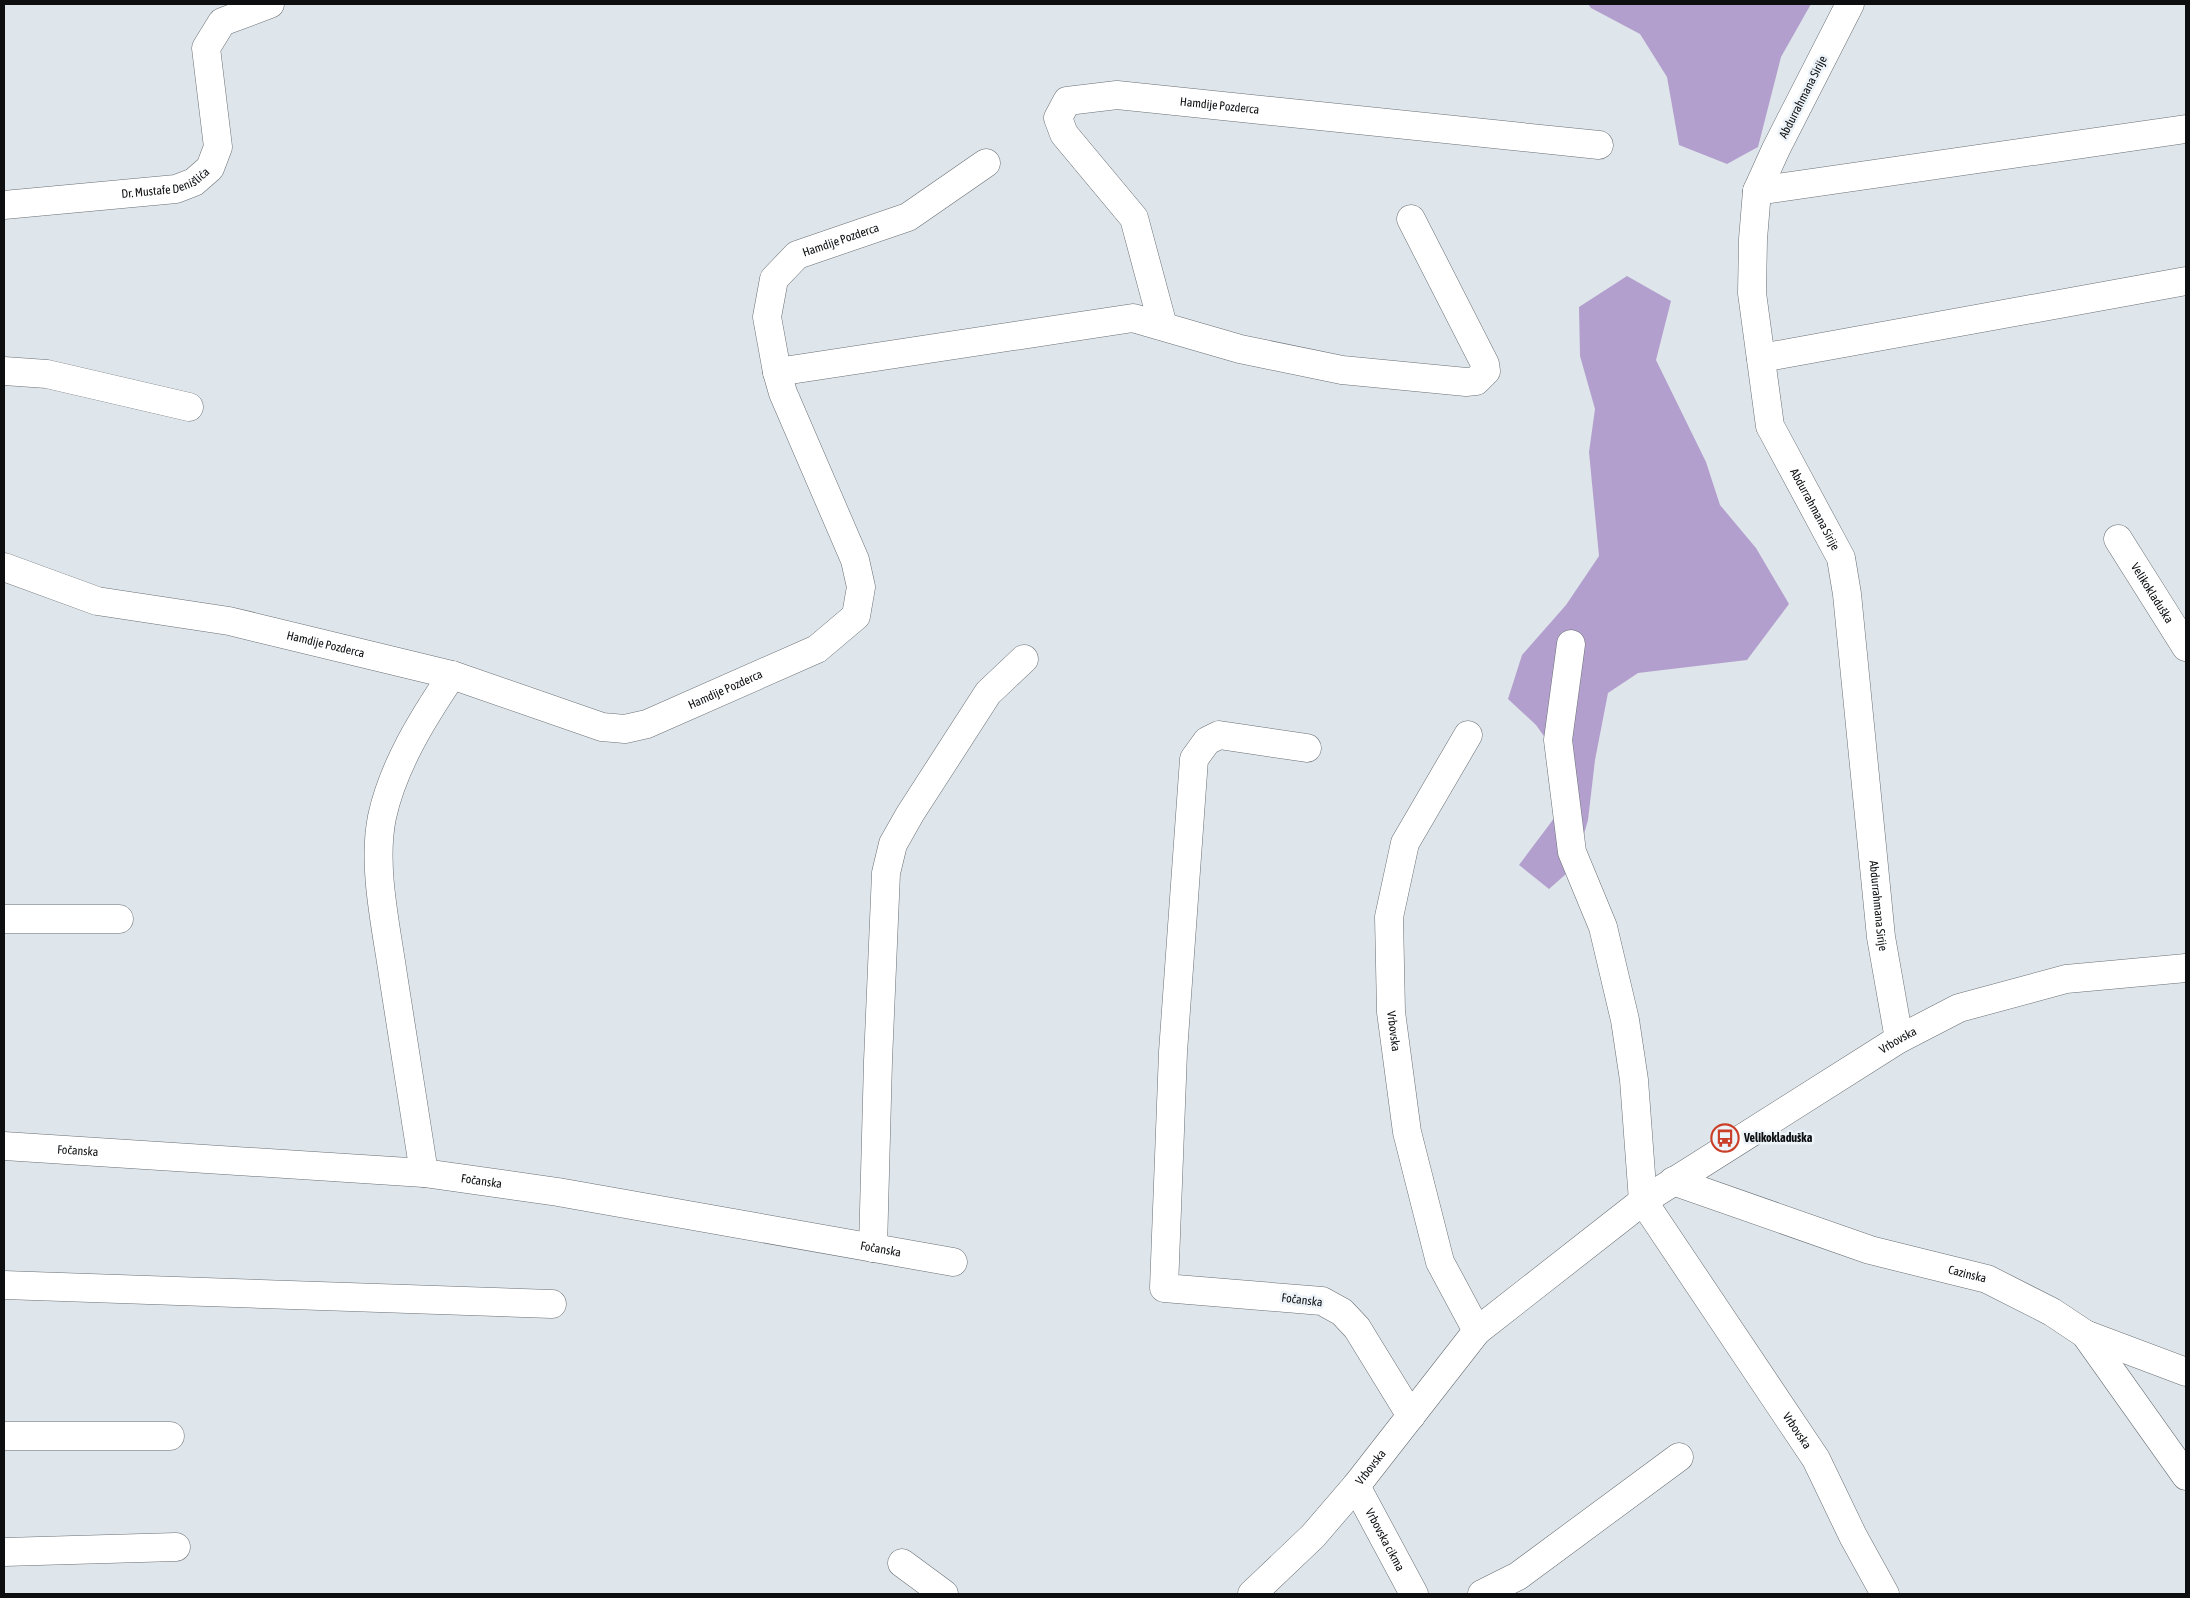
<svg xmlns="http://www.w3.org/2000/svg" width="2190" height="1598" viewBox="0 0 2190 1598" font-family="'Asap Condensed',sans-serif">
<rect width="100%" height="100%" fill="#dfe6eb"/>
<!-- forest -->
<g fill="#b39fcd">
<path d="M1588,4H1811L1781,57L1758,147L1727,164L1679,145L1667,77L1640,34L1591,8Z"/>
<path d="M1627,276L1671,301L1656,360L1706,462L1720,505L1756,548L1789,604L1747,660L1638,673L1608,693L1595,760L1588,820L1575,866L1549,889L1519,865L1558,813L1570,773L1536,725L1508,699L1522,655L1566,605L1599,556L1589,452L1595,409L1580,356L1579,307Z"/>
</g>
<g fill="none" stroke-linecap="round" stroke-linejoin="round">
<!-- minor casing -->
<g stroke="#696f74" stroke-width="29">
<g id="minor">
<path id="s1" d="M1850,4L1776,149L1757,191L1753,239L1752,293L1770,426L1841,558L1847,594L1881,937L1899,1039"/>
<path d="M1757,191L2186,129"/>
<path id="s2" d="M4,205L176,189L194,182L210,168L218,147L206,48L222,22L270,4"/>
<path id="s3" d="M1163,326L1134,218L1064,134L1058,118L1067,101L1117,95L1599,145"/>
<path d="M1761,358L2186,281"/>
<path d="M4,371L47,374L189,407"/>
<path d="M777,372L1133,318L1240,349L1342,370L1466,382L1476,381L1486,371L1485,364L1411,219"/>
<path id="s4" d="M2118,539L2186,647"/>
<path id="s5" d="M4,567L97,601L229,621L452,675L602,727L625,729L647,724L817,649L856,616L861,587L855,560L783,393L777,372L767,317L774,279L797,255L908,217L986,163"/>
<path id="s6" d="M1571,644L1558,740L1572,852L1603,927L1625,1020L1634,1080L1643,1201L1816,1459L1853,1536L1885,1594"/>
<path id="s7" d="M1468,735L1405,843L1389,917L1391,1012L1407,1132L1440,1262L1477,1331"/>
<path d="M1307,748L1219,735L1207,741L1194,759L1173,1052L1164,1288L1322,1301L1342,1312L1357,1328L1411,1416"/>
<path d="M4,919H119"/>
<path id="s8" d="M4,1146L424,1173L558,1192L953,1262"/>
<path d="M424,1173C414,1107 403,1041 393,975C386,926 372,866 382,817C393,766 423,718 452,675"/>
<path id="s9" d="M1673,1181L1870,1250L1987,1279L2052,1312L2085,1334L2186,1476"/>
<path d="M873,1248L878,1061L886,873L893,844L910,814L988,693L1024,659"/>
<path d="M4,1285L552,1304"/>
<path d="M2085,1334L2186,1372"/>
<path d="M4,1436H170"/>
<path id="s10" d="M1356,1486L1414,1594"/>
<path d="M4,1552L176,1547"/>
<path d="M902,1563L944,1594"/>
<path id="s11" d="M1252,1594L1313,1536L1356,1486L1477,1331L1643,1201L1899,1039L1959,1008L2066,979L2186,968"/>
<path d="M1482,1594L1518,1576L1679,1457"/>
</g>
</g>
<!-- minor -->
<use href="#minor" stroke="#fff" stroke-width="28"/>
</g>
<!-- icons -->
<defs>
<g id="bus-ring" transform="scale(1.4375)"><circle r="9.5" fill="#ecf3f9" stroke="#ca3f28" stroke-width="1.5"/><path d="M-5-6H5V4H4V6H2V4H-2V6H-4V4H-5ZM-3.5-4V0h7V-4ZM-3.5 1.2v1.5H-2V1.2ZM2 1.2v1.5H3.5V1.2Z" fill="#ca3f28"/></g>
</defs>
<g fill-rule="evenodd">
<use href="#bus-ring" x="1725" y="1138"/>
</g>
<g text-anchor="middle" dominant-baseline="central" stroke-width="5" stroke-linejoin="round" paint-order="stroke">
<!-- street labels -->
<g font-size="12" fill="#0c0e10" stroke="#ecf3f9">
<text transform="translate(1803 97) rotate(-63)">Abdurrahmana Sirije</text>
<text stroke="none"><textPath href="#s3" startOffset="411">Hamdije Pozderca</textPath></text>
<text stroke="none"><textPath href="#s2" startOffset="164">Dr. Mustafe Denišlića</textPath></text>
<text stroke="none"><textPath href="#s5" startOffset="1338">Hamdije Pozderca</textPath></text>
<text stroke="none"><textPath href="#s1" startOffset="540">Abdurrahmana Sirije</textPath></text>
<text stroke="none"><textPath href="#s4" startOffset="64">Velikokladuška</textPath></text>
<text stroke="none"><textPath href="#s5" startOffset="332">Hamdije Pozderca</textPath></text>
<text stroke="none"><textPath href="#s5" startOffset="752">Hamdije Pozderca</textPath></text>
<text stroke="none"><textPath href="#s1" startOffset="945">Abdurrahmana Sirije</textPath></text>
<text stroke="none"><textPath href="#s7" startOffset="315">Vrbovska</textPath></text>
<text stroke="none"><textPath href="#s11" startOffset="859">Vrbovska</textPath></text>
<text stroke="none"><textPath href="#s8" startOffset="74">Fočanska</textPath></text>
<text stroke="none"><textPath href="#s8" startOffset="479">Fočanska</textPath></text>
<text stroke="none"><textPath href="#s8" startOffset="884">Fočanska</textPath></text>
<text stroke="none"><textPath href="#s9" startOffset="309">Cazinska</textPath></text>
<text transform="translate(1302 1300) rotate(7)">Fočanska</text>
<text stroke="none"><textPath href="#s6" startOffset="845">Vrbovska</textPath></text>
<text stroke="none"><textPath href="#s11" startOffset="174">Vrbovska</textPath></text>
<text stroke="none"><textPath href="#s10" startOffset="61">Vrbovska cikma</textPath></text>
</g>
<!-- poi labels -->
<g font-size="12" font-weight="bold" fill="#0c0e10" stroke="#ecf3f9" text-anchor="start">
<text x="1744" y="1138">Velikokladuška</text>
</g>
</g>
<!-- border -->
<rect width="2190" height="1598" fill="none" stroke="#0c0e10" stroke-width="10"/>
</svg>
